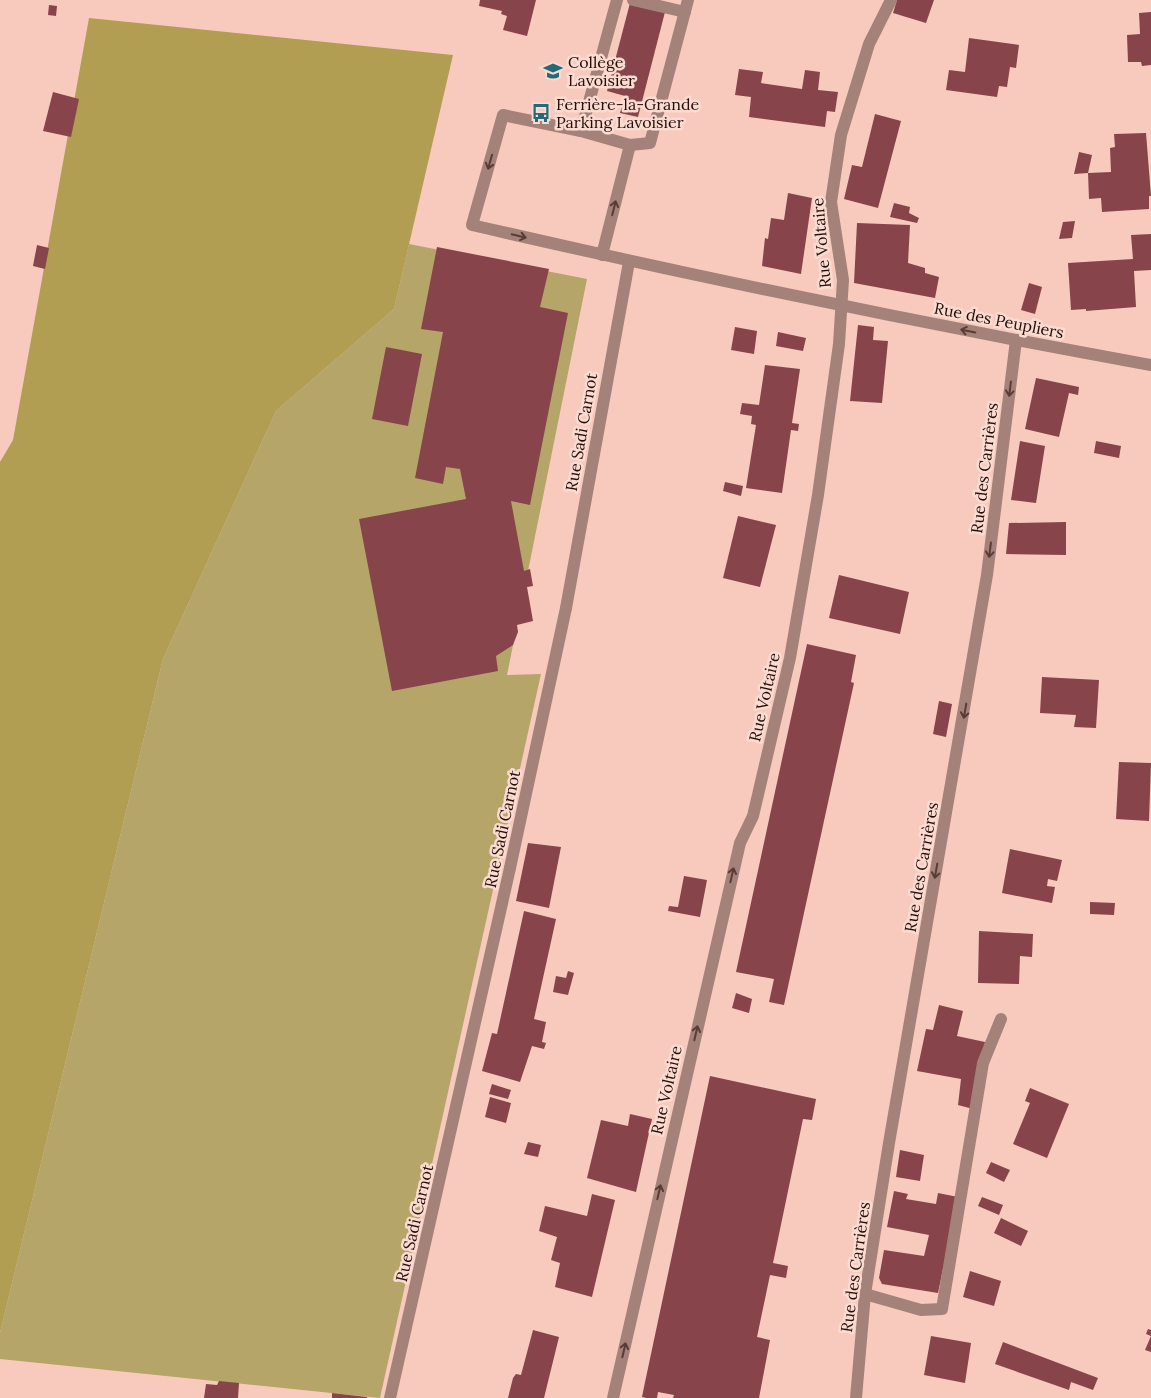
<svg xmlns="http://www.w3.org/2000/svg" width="1151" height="1398" viewBox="0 0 1151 1398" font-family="Lora,serif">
<rect width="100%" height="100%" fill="#f8cabd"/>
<!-- green -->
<path fill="#b5a569" d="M409,244L587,279L507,675L541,674L380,1398L0,1359V1333L163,659L276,411L394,309Z"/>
<!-- forest -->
<path fill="#b29e53" d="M89,18L453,55L394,309L276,411L163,659L0,1333V462L13,440Z"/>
<!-- building -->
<g fill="#87444a">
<path d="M480,0H536L527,36L503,30L507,16L501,14L502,11L479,6Z"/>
<path d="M897,0H934L926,23L893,13Z"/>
<path d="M630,3L665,12L638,117L620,113L625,96L607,91Z"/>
<path d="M49,5L57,6L56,16L48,15Z"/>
<path d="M1151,12V65L1142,66L1141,62H1128L1127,35L1140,34L1139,13Z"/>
<path d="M969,38L1019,45L1016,68L1010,67L1007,87L999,86L997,97L946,90L949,70L965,72Z"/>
<path d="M739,69L763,72L761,83L802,89L805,70L820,72L818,90L838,92L835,112L827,111L825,127L749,117L751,97L735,95Z"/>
<path d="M53,92L79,99L71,137L43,131Z"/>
<path d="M875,114L901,121L878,208L844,199L852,165L862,167Z"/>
<path d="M1146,133L1151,196H1149V209L1102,212L1101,198L1089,199L1088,173L1074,174L1079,152L1092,155L1088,173L1111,172L1110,148L1115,147L1114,134Z"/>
<path d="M788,193L812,198L801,274L762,266L765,238L768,239L771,218L784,220Z"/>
<path d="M894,203L910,207L909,213L919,218L917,223L890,217Z"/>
<path d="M1075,221L1072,238L1059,239L1063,222Z"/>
<path d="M857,223L910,225L908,263L925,268V273L939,277L935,298L854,283Z"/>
<path d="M1151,234V270L1134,271L1136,307L1086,311V309L1071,310L1068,263L1133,259L1131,235Z"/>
<path d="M37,245L49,248L45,269L33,266Z"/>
<path d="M437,247L549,269L540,307L568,313L530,505L511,501L524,571L530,569L533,586L527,587L533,621L517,625L518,632L513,645L496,656L498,671L392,691L359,519L466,499L460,469L446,467L443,484L415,478L443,332L421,329Z"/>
<path d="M1029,283L1042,287L1035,314L1021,310Z"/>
<path d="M858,325L874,327L873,340L888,341L882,403L850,401Z"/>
<path d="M735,327L757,331L754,354L731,350Z"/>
<path d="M778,332L806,338L803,351L776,346Z"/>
<path d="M386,347L422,354L408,426L372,419Z"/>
<path d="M765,365L800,369L792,423L799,424L798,431L791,430L782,493L746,488L756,425L751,424L752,416L740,414L742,403L759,405Z"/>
<path d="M1036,378L1079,387L1078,395L1069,393L1059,437L1025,429Z"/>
<path d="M1020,441L1045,446L1036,503L1011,500Z"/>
<path d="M1096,441L1121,446L1119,458L1094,453Z"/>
<path d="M725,482L743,486L741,496L723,491Z"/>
<path d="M738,516L776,525L760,587L723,578Z"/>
<path d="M1066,522V555L1006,554L1009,523Z"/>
<path d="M839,575L909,592L900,634L829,618Z"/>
<path d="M807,644L856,655L851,682L854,683L784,1005L769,1002L774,979L736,972Z"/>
<path d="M1042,677L1099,680L1096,728L1074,727L1076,715L1040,713Z"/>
<path d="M939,701L952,704L946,737L933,734Z"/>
<path d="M1119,762L1151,763L1149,821L1116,819Z"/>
<path d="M528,843L561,847L549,908L516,901Z"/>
<path d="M1010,849L1062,860L1057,881L1048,879L1047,886L1055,887L1052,903L1002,893Z"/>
<path d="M684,876L707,880L700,917L668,911L669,906L678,907Z"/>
<path d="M1090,902L1115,903L1114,915L1090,914Z"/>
<path d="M524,911L556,919L534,1019L546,1022L542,1042L546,1043L544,1049L532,1046L520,1082L482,1071L492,1033L497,1034Z"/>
<path d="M979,931L1033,934L1032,957L1020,956L1019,984L978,983Z"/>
<path d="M568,971L574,973L568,995L553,992L556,976L566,978Z"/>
<path d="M736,993L752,999L749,1013L732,1008Z"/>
<path d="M939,1005L963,1011L957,1036L985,1042L973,1109L958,1105L961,1079L917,1071L926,1029L933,1030Z"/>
<path d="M710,1076L816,1099L812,1120L803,1119L773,1263L788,1266L786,1278L770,1275L757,1337L770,1340L759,1398H673L674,1395L658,1392L657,1398H646L642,1397L644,1387Z"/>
<path d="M492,1084L511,1090L508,1099L489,1094Z"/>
<path d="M1030,1088L1069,1104L1047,1158L1013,1144L1030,1103L1025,1101Z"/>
<path d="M490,1097L511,1103L506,1123L485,1117Z"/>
<path d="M630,1114L652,1119L636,1192L587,1178L601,1120L628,1126Z"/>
<path d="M528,1142L541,1145L538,1157L524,1154Z"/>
<path d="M900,1150L924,1155L920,1181L896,1177Z"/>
<path d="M991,1162L1010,1170L1004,1182L986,1173Z"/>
<path d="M894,1191L908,1194L906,1199L936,1204L938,1193L958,1197L938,1293L882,1284L879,1278L884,1250L924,1256L929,1235L887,1227Z"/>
<path d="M592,1194L615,1200L592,1297L555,1287L560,1263L551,1260L557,1237L539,1231L545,1206L587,1216Z"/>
<path d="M982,1197L1003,1205L999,1215L978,1206Z"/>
<path d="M1001,1218L1028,1231L1021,1246L994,1233Z"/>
<path d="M970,1271L1001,1281L994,1306L963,1297Z"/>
<path d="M1148,1329L1151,1330V1352L1145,1350L1151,1336L1146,1334Z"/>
<path d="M533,1330L559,1337L544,1398H508L513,1378L516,1374L521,1375Z"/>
<path d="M931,1336L971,1343L965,1383L924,1375Z"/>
<path d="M1003,1342L1098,1378L1093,1390L1071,1382L1069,1390L995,1364Z"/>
<path d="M219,1381L239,1383L238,1398H204L206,1384L217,1385Z"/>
<path d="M332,1393L367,1397V1398H332Z"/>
</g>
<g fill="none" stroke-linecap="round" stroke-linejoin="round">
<!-- service -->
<g stroke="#a48279" stroke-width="12">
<path d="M633,0L685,12"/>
<path d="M581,131L617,0"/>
<path d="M630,145L650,143L688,0"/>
<path d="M865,1294L921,1310L942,1309L983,1063L1001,1019"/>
<path d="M390,1398L510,868"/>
</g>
<!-- pedestrian -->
<path stroke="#a48279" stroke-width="12" d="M510,868L566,608"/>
<!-- minor -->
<g stroke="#a48279" stroke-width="12">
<path d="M602,255L630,145L581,131L503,115L472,225C697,277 924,324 1151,365"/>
<path d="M566,608L629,262"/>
<path d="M613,1398L740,843L753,816L790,658L818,495L839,344L843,280L831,202L841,135L869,44L891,0"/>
<path d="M856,1398L865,1294L889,1143L987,575L1016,340"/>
</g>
</g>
<!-- one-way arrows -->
<defs><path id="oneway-shaft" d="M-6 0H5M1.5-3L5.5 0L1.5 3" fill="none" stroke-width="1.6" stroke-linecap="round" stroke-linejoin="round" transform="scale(1.25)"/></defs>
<g stroke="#593c35">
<use href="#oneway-shaft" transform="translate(490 162) rotate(106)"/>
<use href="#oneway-shaft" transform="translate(614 208) rotate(-76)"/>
<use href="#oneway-shaft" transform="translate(519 236) rotate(13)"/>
<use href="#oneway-shaft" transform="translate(968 331) rotate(-169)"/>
<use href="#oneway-shaft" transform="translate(1010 389) rotate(97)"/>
<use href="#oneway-shaft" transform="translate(990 550) rotate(97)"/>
<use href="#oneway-shaft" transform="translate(965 711) rotate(100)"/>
<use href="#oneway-shaft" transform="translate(936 871) rotate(100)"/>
<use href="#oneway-shaft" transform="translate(732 875) rotate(-77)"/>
<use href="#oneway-shaft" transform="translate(696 1033) rotate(-77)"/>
<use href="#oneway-shaft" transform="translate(659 1192) rotate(-77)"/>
<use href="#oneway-shaft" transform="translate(624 1350) rotate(-77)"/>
</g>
<!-- icons -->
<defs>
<g id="school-bare" transform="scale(1.5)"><path d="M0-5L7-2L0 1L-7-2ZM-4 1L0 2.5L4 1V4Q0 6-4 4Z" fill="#246a79" stroke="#fadbd2" stroke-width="2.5" paint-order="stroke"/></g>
<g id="bus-bare" transform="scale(1.5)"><path d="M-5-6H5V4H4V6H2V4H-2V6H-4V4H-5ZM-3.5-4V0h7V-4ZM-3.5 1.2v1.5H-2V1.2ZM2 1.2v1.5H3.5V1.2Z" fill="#246a79" stroke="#fadbd2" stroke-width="2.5" paint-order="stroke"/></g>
</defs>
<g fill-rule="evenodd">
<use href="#school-bare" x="553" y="71"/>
<use href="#bus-bare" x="541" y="113"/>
</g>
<g text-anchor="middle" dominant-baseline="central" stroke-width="5" stroke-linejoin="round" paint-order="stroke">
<!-- poi labels -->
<g font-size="16" fill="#270d07" stroke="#fadbd2" text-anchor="start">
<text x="568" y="62">Collège<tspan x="568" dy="18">Lavoisier</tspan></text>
<text x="556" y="104">Ferrière-la-Grande<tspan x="556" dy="18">Parking Lavoisier</tspan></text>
</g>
<!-- street labels -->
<g font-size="16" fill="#270d07" stroke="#fadbd2">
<text transform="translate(821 243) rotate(-95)">Rue Voltaire</text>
<text transform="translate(999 320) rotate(11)">Rue des Peupliers</text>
<text transform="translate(581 432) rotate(-80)">Rue Sadi Carnot</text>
<text transform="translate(984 468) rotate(-83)">Rue des Carrières</text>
<text transform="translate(764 697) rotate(-77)">Rue Voltaire</text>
<text transform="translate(502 829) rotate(-78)">Rue Sadi Carnot</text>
<text transform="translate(921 867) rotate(-80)">Rue des Carrières</text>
<text transform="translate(666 1090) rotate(-77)">Rue Voltaire</text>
<text transform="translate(414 1223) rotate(-77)">Rue Sadi Carnot</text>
<text transform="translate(855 1267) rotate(-82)">Rue des Carrières</text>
</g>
</g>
</svg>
